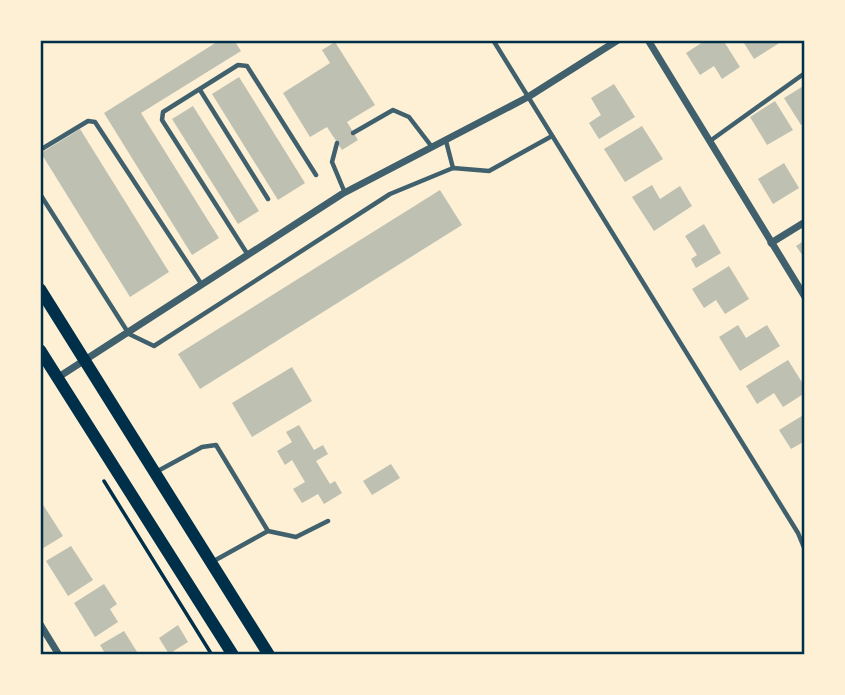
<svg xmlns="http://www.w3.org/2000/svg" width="845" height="695" viewBox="0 0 845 695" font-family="'PT Sans',sans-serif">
<rect width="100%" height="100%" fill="#fdf0d5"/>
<!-- building -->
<g fill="#bec0b2">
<path d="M220,40H234L241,51L141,113L219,238L192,255L104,113Z"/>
<path d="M706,40H723L740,67L722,79L714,66L700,75L686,53Z"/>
<path d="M742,40H784L754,59Z"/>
<path d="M335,42L375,105L347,122L358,140L342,150L327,127L310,137L283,93L330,63L322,50Z"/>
<path d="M239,77L305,183L278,200L212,94Z"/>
<path d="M614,84L635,117L599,139L589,123L601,115L591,98Z"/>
<path d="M805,85V122L801,125L784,98Z"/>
<path d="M775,101L793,130L767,145L750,117Z"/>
<path d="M193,106L259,211L238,224L172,119Z"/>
<path d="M642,126L663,159L625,182L604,149Z"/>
<path d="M80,129L169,272L130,297L41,153Z"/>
<path d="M784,163L799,188L773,204L758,179Z"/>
<path d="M652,185L660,199L680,186L692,206L654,231L632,197Z"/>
<path d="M440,190L462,225L200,389L178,354Z"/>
<path d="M704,224L721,253L696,268L691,259L697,255L685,236Z"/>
<path d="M805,240V259L796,246Z"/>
<path d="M729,266L749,299L725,314L716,300L704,308L692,289Z"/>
<path d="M738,325L746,338L767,325L780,346L740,371L719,337Z"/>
<path d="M788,360L805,387V393L783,407L774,393L757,404L746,386Z"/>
<path d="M292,367L312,401L252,437L232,403Z"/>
<path d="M805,414V441L791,449L779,430Z"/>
<path d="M299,425L314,450L323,445L328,454L316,461L330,484L335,481L342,493L324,504L318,494L302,503L293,489L305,482L292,460L285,465L277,451L292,442L286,432Z"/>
<path d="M391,464L400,478L372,495L363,481Z"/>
<path d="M40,500L63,536L40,550Z"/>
<path d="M71,546L93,580L68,596L46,561Z"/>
<path d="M104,584L117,604L110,609L118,622L95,637L74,603Z"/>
<path d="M178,625L188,642L169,654L159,638Z"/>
<path d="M124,631L139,655H106L100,645Z"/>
</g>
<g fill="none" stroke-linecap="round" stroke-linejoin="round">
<!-- path -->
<path stroke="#003049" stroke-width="3.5" d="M104,481L212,655"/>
<!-- service -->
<g stroke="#3f606c" stroke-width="4.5">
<path d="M493,40L798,533L805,550"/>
<path d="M200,90L268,199"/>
<path d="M353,133L393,110L409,117L432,147"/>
<path d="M446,141L453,168"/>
<path d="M710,141L805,73"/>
<path d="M337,143L332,162L345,193"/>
<path d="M40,150L88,121L95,122L202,285"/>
<path d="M40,194L129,334L154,346L390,194L453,168L489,171L552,136"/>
<path d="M248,255L162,120L163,112L238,65L247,66L316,175"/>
<path d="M156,472L202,447L216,445L268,531L296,537L328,521"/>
<path d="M212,562L268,531"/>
</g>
<!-- minor -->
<g stroke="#3f606c" stroke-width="7">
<path d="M648,40L805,297"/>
<path d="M771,243L805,222"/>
<path d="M57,378L342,194L528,97L618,40"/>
<path d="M40,624L59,655"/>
</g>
<!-- secondary -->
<g stroke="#003049" stroke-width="12">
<path d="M40,289L269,655"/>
<path d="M40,350L233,655"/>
</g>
</g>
<!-- border -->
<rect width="845" height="695" fill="none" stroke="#fdf0d5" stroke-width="84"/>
<rect x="42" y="42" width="761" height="611" fill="none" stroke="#003049" stroke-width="2.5"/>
</svg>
